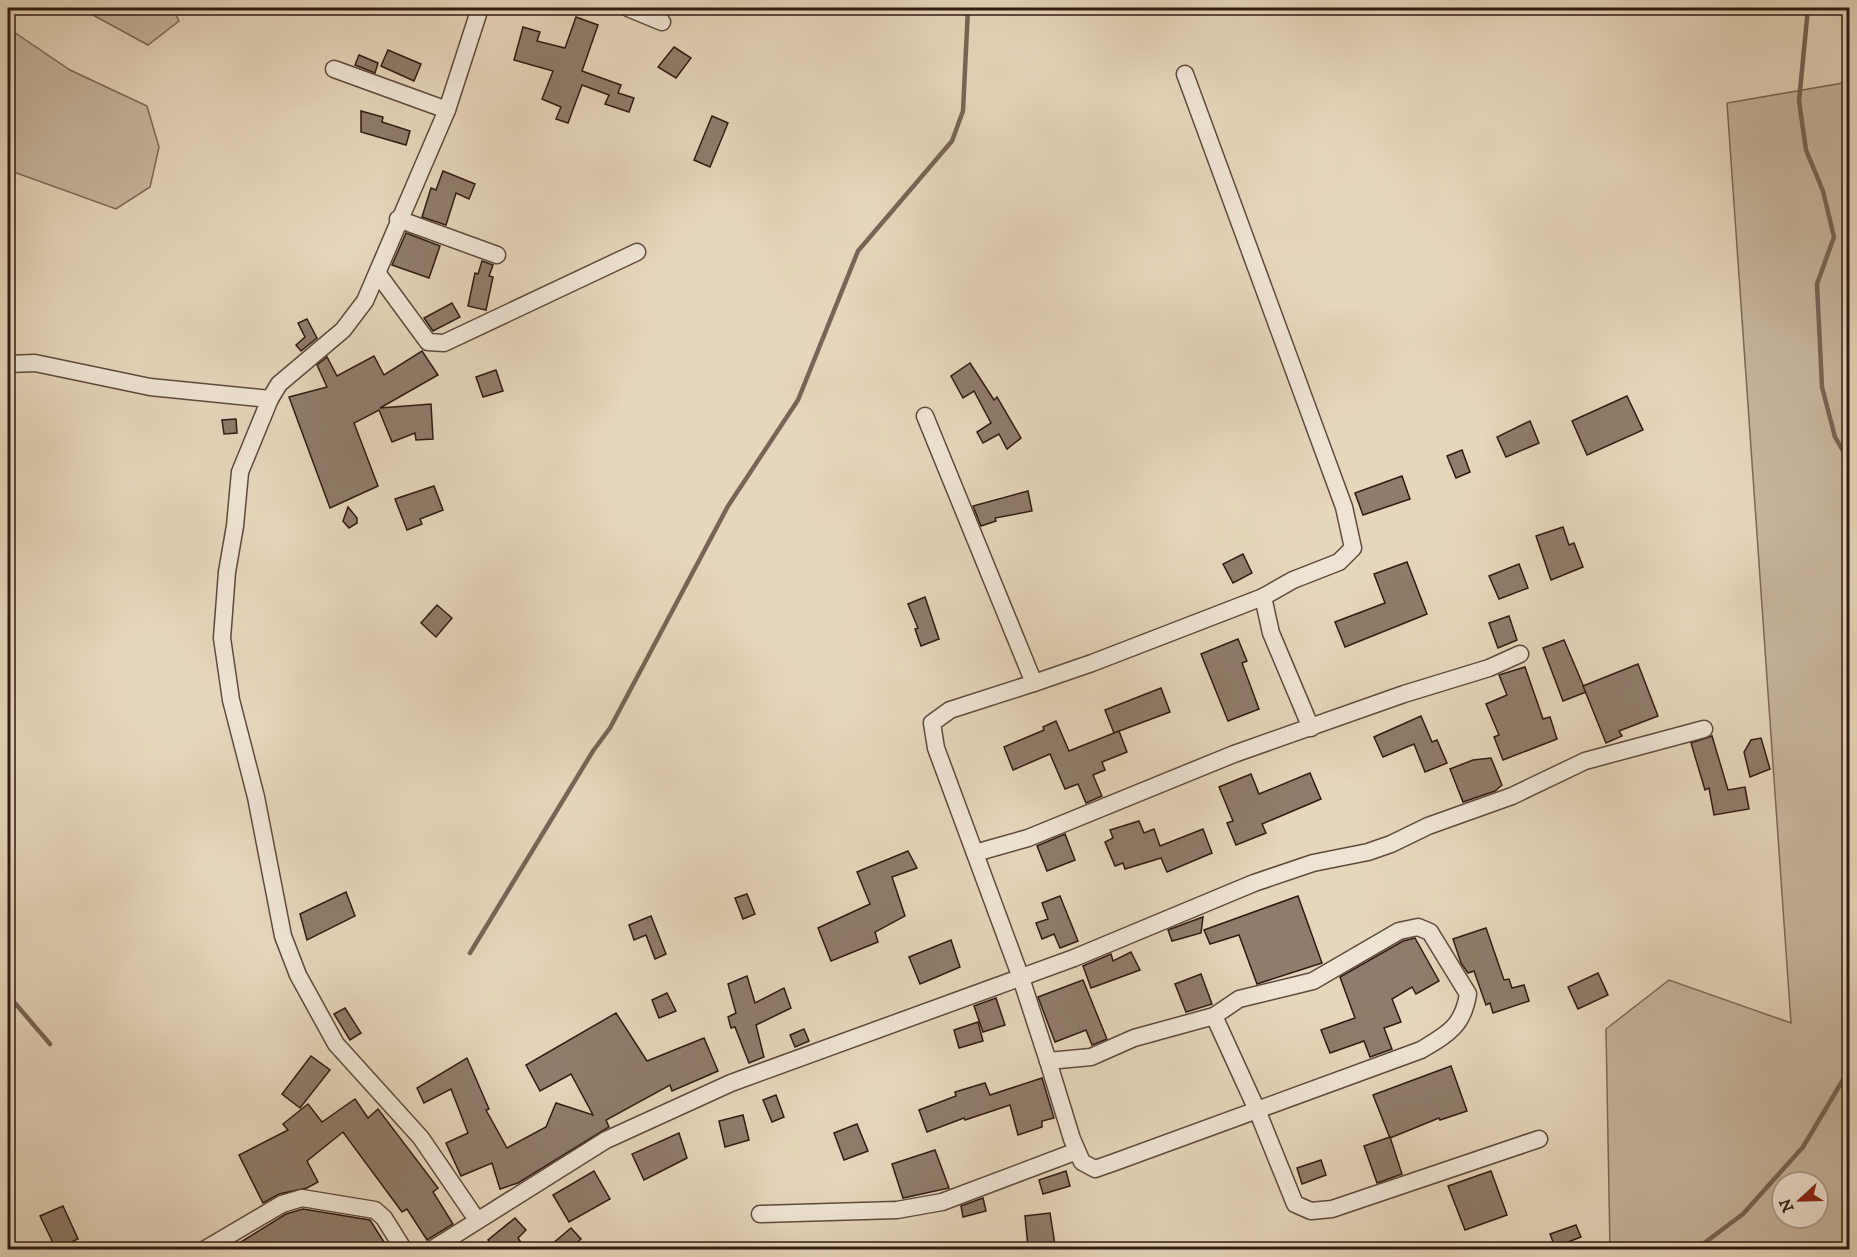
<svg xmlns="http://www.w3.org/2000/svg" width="1857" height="1257" viewBox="0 0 1857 1257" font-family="'IM FELL DW Pica',serif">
<rect width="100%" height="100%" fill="#e6d6bb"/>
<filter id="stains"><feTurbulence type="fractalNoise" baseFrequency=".00333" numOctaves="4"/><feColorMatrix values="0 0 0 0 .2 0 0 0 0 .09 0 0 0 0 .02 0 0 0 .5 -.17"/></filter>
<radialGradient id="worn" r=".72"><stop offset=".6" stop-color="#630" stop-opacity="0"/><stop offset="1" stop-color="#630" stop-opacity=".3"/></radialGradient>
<!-- green -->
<g fill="#c7b69e" stroke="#7c6858" stroke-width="1.5" fill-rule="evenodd">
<path d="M80,8H173L179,21L148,45Z"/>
<path d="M8,28L70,70L147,106L159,147L150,187L116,209L8,170Z"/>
<path d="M1849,82V1249H1610L1606,1029L1669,980L1791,1023L1727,103ZM1782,1182H1818V1218H1782Z"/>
</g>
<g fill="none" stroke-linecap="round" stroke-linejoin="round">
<!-- stream -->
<g stroke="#786555" stroke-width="4.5">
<path d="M1808,8L1799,101L1806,150L1823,191L1834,237L1817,284L1822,387L1835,437L1850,463"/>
<path d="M470,953L593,751L610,728L728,506L798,400L858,251L952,141L963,111L968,8"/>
<path d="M8,995L50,1044"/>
<path d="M1695,1250L1743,1214L1803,1147L1850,1068"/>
</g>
</g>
<!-- building -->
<g fill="#8f7c6a" stroke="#301b12" stroke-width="1.5">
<path d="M576,17L598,25L582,71L621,85L618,93L634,98L629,112L605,104L609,95L582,85L568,123L556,119L561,107L542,99L553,71L514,60L523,27L540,32L537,41L565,48Z"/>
<path d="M674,47L691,58L676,78L658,67Z"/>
<path d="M388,50L421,64L414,81L381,66Z"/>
<path d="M359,55L378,63L375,73L355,65Z"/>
<path d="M361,111L383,117L382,122L410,131L406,145L361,132Z"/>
<path d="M712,116L728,123L710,167L694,160Z"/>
<path d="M443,171L475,184L469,199L456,193L446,225L422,217L431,188L436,190Z"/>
<path d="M406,233L440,246L429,278L392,265Z"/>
<path d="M482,261L493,265L489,276L493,277L486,310L468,306L475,273L478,274Z"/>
<path d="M452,303L460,317L433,331L424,318Z"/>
<path d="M307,319L317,338L301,351L296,345L305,337L298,323Z"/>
<path d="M422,351L438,375L380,408L431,404L433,439L416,440L415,433L392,442L379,410L354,423L378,486L330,508L289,397L327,387L317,365L327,357L337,376L374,356L384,375Z"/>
<path d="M970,363L994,400L997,397L1021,438L1007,449L999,434L983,443L977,432L991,423L974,391L963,398L951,376Z"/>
<path d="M496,370L503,391L483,397L476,377Z"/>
<path d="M1627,396L1643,430L1587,455L1572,421Z"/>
<path d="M236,419L237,433L224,434L222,420Z"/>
<path d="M1530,421L1539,443L1506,457L1497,437Z"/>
<path d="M1462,450L1470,472L1456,478L1447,456Z"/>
<path d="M1402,476L1410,499L1363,515L1355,493Z"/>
<path d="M434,486L443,510L420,519L422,524L407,530L395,499Z"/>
<path d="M1028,491L1032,511L995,518L996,521L981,526L973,506Z"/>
<path d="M348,507L357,518V523L349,528L343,521Z"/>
<path d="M1563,527L1569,545L1574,543L1583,567L1551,580L1536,536Z"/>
<path d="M1243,554L1252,573L1233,583L1223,564Z"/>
<path d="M1407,562L1427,614L1345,647L1335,622L1385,603L1374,574Z"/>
<path d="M1519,564L1528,588L1499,599L1489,576Z"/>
<path d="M925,597L939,639L921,646L915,629L918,628L908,604Z"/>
<path d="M437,605L452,618L436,637L421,623Z"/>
<path d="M1509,616L1517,640L1498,648L1489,623Z"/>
<path d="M1238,639L1247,661L1242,663L1259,709L1228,721L1201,654Z"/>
<path d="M1564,640L1586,692L1563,701L1543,648Z"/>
<path d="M1638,664L1658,716L1619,731L1622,736L1606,743L1583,686Z"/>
<path d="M1525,667L1543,719L1550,717L1557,739L1503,760L1494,737L1499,735L1486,704L1507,695L1499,675Z"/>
<path d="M1161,688L1170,712L1114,733L1105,710Z"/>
<path d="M1421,716L1432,742L1437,740L1447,763L1425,772L1414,744L1383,757L1374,737Z"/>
<path d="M1056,721L1069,751L1119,731L1127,752L1102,762L1105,770L1093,775L1102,796L1086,803L1078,784L1065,789L1050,754L1013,770L1004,747L1044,730L1043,727Z"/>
<path d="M1712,736L1728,790L1745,787L1749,809L1714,815L1709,788L1705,790L1691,743Z"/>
<path d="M1761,738L1770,769L1750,777L1744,752L1751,740Z"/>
<path d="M1491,758L1502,785L1495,791L1463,802L1450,769L1473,760Z"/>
<path d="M1310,773L1321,799L1262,824L1266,833L1236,845L1227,823L1233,821L1219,787L1251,774L1259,794Z"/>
<path d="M1139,821L1144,833L1154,829L1160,846L1203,829L1212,853L1167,872L1161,858L1125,869L1123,863L1115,866L1105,842L1113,838L1110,830Z"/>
<path d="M1065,834L1075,860L1047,871L1037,846Z"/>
<path d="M908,851L917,868L892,877L905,916L875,932L878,942L831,961L818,928L870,904L857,872Z"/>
<path d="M346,892L355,916L307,940L300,914Z"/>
<path d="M747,894L755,914L743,919L735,898Z"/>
<path d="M1060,896L1078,941L1060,948L1054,934L1042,939L1036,923L1048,919L1042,903Z"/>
<path d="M1298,896L1322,963L1257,984L1239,935L1210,944L1204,930Z"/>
<path d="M651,916L666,954L655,959L646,935L634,940L629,925Z"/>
<path d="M1203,917L1201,933L1172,941L1168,930Z"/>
<path d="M1486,928L1504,980L1509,979L1512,988L1524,985L1529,1001L1493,1013L1490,1003L1486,1005L1474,971L1468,973L1461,963L1453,939Z"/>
<path d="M1415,938L1439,981L1416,994L1412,987L1392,999L1401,1022L1384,1028L1392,1049L1370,1057L1364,1041L1330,1053L1321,1030L1355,1018L1340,977L1403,941Z"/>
<path d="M951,940L960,967L920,984L909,957Z"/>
<path d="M1131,952L1140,970L1091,988L1083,966L1111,954L1113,961Z"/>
<path d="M1598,973L1608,995L1578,1009L1568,987Z"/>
<path d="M1201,974L1212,1004L1186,1012L1175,984Z"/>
<path d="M747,976L755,1003L784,988L791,1008L756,1025L764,1057L749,1063L735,1027L731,1028L728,1017L736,1013L728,984Z"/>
<path d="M1083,980L1107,1039L1092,1045L1086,1030L1055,1042L1038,997Z"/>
<path d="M667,993L676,1011L659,1018L652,1000Z"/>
<path d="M996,998L1005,1025L983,1032L974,1006Z"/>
<path d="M345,1008L361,1033L350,1040L334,1014Z"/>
<path d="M616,1013L647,1061L704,1038L718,1071L672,1091L670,1085L606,1120L609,1127L518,1183L500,1189L492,1163L461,1176L446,1143L468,1133L451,1089L424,1103L417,1088L467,1058L489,1109L486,1110L507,1148L546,1127L556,1103L593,1115L571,1074L540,1091L526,1065Z"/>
<path d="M978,1022L983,1041L959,1048L954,1030Z"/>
<path d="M804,1029L809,1041L795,1047L790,1035Z"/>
<path d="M311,1056L330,1070L300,1108L282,1094Z"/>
<path d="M1451,1066L1467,1111L1440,1120L1439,1118L1390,1138L1373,1095Z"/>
<path d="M1042,1078L1054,1118L1042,1121V1127L1018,1135L1010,1105L965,1120L964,1118L927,1132L919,1110L956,1096L955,1092L985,1083L990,1095Z"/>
<path d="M776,1095L784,1117L772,1122L763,1100Z"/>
<path d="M355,1099L368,1118L378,1109L438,1188L433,1192L453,1224L427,1240L407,1209L402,1212L343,1132L307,1161L318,1182L307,1188L279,1194L263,1203L239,1155L288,1130L283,1124L308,1104L322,1122Z"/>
<path d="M743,1115L749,1140L725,1147L719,1121Z"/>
<path d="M857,1124L868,1151L844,1160L834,1133Z"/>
<path d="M679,1133L687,1158L644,1180L632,1154Z"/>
<path d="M1390,1137L1402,1174L1377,1183L1364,1146Z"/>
<path d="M935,1150L949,1188L903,1198L892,1164Z"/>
<path d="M1321,1160L1326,1175L1302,1184L1297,1168Z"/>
<path d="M594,1171L610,1199L569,1222L553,1195Z"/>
<path d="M1066,1171L1070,1186L1043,1194L1039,1180Z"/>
<path d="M1491,1171L1507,1215L1465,1230L1448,1186Z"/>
<path d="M983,1198L986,1211L963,1217L961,1206Z"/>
<path d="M63,1206L78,1239L56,1249L40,1216Z"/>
<path d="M303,1209L370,1220L389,1250H333L288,1244L292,1250H228L286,1214Z"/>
<path d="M1050,1213L1055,1245L1028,1247L1025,1216Z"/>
<path d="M515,1218L526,1230L518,1238L526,1250H495L488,1240Z"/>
<path d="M1576,1225L1581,1237L1555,1247L1550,1234Z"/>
<path d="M571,1228L581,1239L569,1250H545Z"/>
</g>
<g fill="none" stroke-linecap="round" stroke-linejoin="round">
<!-- minor casing -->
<g stroke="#5e4a3c" stroke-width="19">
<g id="minor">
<path d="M628,8L662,22"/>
<path d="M334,69L447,110"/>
<path d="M1185,74L1344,507L1353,548L1339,562L1293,580L1263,597L1271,633L1311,728"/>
<path d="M398,219L497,255"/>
<path d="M378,274L428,342L444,343L637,252"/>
<path d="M8,364L35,363L150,387L270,399"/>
<path d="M925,416L1034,683L950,710L932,723L936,748L1021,978L1048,1061"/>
<path d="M1034,683L1092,663L1263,597"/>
<path d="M975,853L1028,838L1234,754L1404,694L1489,668L1520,654"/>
<path d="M1418,927L1430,932L1468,994C1463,1026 1448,1034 1421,1050L1115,1162L1095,1169L1082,1162L1072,1139L1048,1061L1091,1057L1134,1038L1214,1016L1239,999L1313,981L1399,931Z"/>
<path d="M1214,1016L1257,1110L1295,1204L1311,1211L1332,1209L1539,1139"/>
<path d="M760,1214L897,1210L942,1202L1077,1151"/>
<path d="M477,1220L421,1138L336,1044L298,975L283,936L256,797L231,700L222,638L227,572L235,526L240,472L270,399L279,384L343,330L365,301L447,110L480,8"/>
<path d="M204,1250L282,1204L302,1198L375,1210L384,1218L404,1250"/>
<path d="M431,1250L606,1140L731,1083L1074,958L1254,883L1313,863L1368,852L1391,844L1428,826L1512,796L1585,761L1704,729"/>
</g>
</g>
<!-- minor -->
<use href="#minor" stroke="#efe4d3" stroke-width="16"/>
</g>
<!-- margin -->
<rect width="1857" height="1257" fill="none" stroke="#e6d6bb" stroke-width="30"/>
<rect x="9" y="9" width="1839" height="1239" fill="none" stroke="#301b12" stroke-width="3"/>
<rect x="15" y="15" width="1827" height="1227" fill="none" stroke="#301b12" stroke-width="1.5"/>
<!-- north arrow -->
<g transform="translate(1800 1200) rotate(248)"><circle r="28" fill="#efe4d3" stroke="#a39486" stroke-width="1.5"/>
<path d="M0-4.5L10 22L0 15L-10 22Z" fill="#8f2418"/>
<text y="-9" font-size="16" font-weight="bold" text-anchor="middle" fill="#301b12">N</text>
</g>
<rect width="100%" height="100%" filter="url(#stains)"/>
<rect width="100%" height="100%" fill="url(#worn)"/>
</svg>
